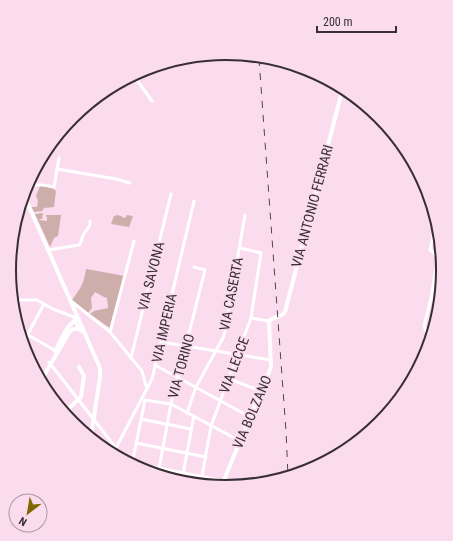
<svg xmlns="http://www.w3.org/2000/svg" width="453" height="541" viewBox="0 0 453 541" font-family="'Roboto Condensed',sans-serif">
<rect width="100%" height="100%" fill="#fbdcef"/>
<!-- green -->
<g fill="#cdaeab">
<path d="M40,186L52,188L56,191L54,207L44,208L42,211L34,212L31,207H37L38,200L36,196Z"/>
<path d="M43,213L42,219H40L39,220L47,221V218L46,215H61L58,236L54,238L50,247L35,214Z"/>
<path d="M118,215L125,218L127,215L133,216L129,227L111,224L114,216Z"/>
<path d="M86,269L125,276L110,328L90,314L94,311L108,308L107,298L104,297L95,292L91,298L92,308L88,313L72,300C81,288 84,283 86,269Z"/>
</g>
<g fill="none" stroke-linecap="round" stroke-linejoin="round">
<!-- street -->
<g stroke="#fff" stroke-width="3">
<path d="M134,76L152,101"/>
<path d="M57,169L116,179L130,183"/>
<path d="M25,190C35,182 43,185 54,187L59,158"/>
<path d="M48,250L79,245C82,242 81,240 83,236C85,229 91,229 90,221"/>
<path d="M15,300H37L53,309L79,319"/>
<path d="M71,301L110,332L142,371L147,389"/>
<path d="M251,318L269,321"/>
<path d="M74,320L80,330"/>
<path d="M110,332L134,241"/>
<path d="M22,335H28L56,351"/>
<path d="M161,342L271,360"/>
<path d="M23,343L44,304"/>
<path d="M430,343L424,326L431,298L437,262V256L430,250L435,226"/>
<path d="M131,358L171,194"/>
<path d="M49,362L116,448L115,453"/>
<path d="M155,365L250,417"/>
<path d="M229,379L261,391"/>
<path d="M187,413L196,387L224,336L245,215"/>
<path d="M141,419L191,429"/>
<path d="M136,443L206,457"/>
<path d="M116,448L152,379L194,201"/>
<path d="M130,462L223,481"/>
<path d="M132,464L145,400L171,404L240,441"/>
<path d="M158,474L171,404L205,270L194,267"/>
<path d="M202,476L211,426L251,318L261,253L240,248"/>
<path d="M182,479L194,416"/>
</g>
<!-- secondary -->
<g stroke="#fff" stroke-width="4">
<path d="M24,195L100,368V377L91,436"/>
<path d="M55,351C61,341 67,322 79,319"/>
<path d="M42,379L70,331C75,327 79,329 84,332"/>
<path d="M66,414V411L81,397L84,376L79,367"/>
<path d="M221,487L271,367L269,321C274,316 281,318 285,312L342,91"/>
</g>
<!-- rail -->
<path stroke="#52444d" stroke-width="1" stroke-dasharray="7 7" stroke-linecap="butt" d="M259,59L286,431L288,476"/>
</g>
<g text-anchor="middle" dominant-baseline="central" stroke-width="3.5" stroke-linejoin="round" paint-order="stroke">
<!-- street labels -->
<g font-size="14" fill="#392e35" stroke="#fbdcef">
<text transform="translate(312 206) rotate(-75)">VIA ANTONIO FERRARI</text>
<text transform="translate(151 276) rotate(-76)">VIA SAVONA</text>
<text transform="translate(231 294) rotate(-79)">VIA CASERTA</text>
<text transform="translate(164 328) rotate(-77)">VIA IMPERIA</text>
<text transform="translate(234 365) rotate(-69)">VIA LECCE</text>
<text transform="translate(181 366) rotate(-75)">VIA TORINO</text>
<text transform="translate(252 412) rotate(-67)">VIA BOLZANO</text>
</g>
</g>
<!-- crop -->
<path d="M0 0H453V541H0ZM16 270a210 210 0 1 1 420 0a210 210 0 1 1-420 0Z" fill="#fbdcef" fill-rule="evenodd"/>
<path fill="none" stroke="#392e35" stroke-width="2" d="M16 270a210 210 0 1 1 420 0a210 210 0 1 1-420 0Z"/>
<!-- north arrow -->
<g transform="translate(28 513) rotate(211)"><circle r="19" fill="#fbdcef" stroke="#ad96a5"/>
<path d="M0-3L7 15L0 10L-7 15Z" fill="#7f6800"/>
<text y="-6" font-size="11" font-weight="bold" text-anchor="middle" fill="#392e35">N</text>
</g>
<!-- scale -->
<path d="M317 26v6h79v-6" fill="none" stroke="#392e35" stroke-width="2"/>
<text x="323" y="26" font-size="12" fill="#392e35" stroke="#fbdcef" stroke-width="3" paint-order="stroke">200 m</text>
</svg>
